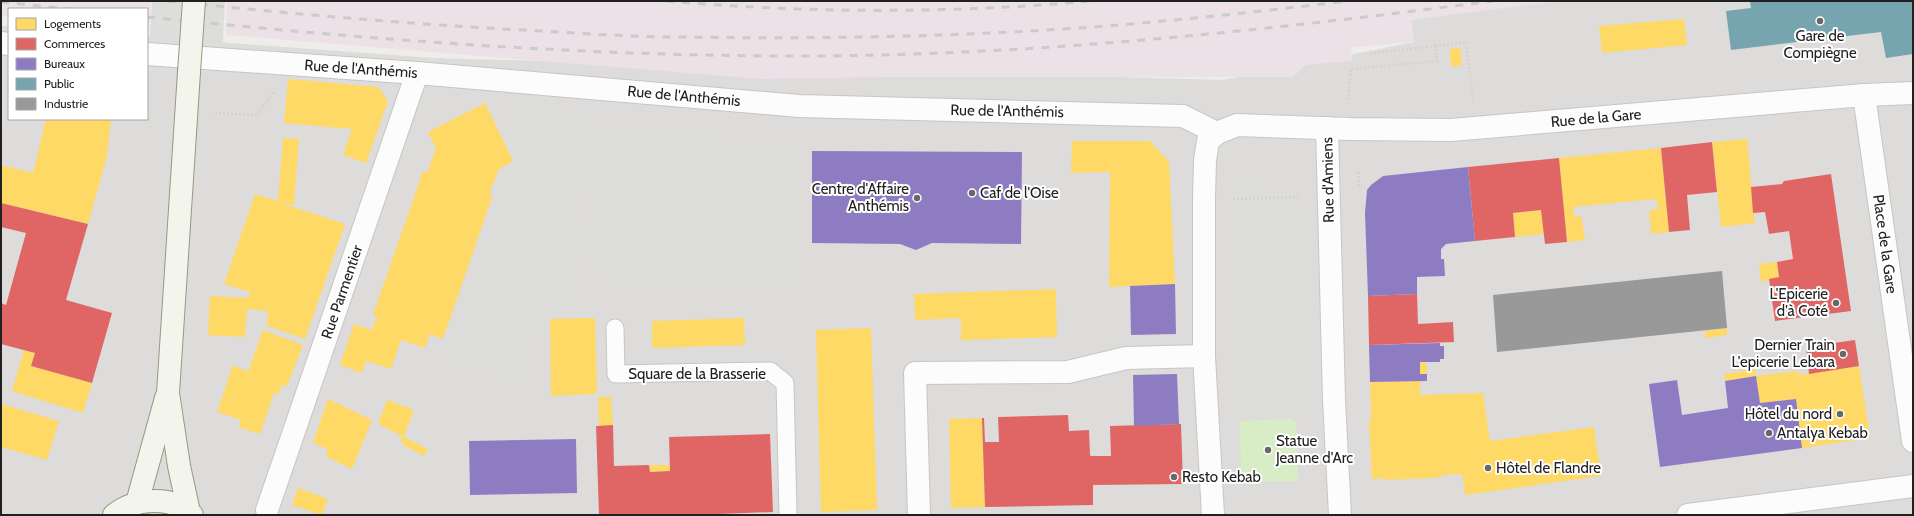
<svg xmlns="http://www.w3.org/2000/svg" width="1914" height="516" viewBox="0 0 1914 516" font-family="Cabin,sans-serif">
<rect width="100%" height="100%" fill="#eeede9"/>
<!-- residential -->
<path fill="#dddcda" d="M1545,1H1913V515H1V26H9V119H147V37L433,58L1223,80L1414,42L1411,20Z"/>
<!-- industrial -->
<g fill="#ece1e7">
<path d="M1,1H151L149,28H147V9H9V16H1Z"/>
<path d="M227,1H1560L1411,20L1414,42L1351,47L1352,61L1306,65L1293,77H896L760,79L226,35Z"/>
</g>
<!-- religious -->
<g fill="#dcdcda">
<path d="M1182,80L1181,101H872V81Z"/>
<path d="M520,106L589,115L581,185L565,229L584,235L561,310L539,304L515,377L445,354L517,157Z"/>
<path d="M600,134L644,140L787,144L790,290H619L617,269L594,268Z"/>
<path d="M1234,188L1298,192L1307,414L1243,417Z"/>
<path d="M1875,509L1882,515H1824Z"/>
</g>
<!-- grass -->
<path fill="#d8edc6" d="M1292,419L1296,422L1298,478L1296,481L1243,482L1241,479L1240,421Z"/>
<!-- pier -->
<path fill="#dddddb" d="M152,1H225L221,74L148,70Z"/>
<!-- homes -->
<g fill="#ffd966">
<path d="M1684,19L1687,45L1602,53L1599,26Z"/>
<path d="M1460,48L1462,65L1451,67L1450,49Z"/>
<path d="M288,79L378,87L388,101L366,163L343,155L352,129L284,123Z"/>
<path d="M485,103L513,161L499,169L489,194L493,195L443,339L430,334L425,348L401,340L391,369L366,361L362,373L340,365L354,324L372,330L377,317L373,315L423,171L427,173L436,148L428,132Z"/>
<path d="M46,119H111L107,156L88,224L1,203V165L33,173Z"/>
<path d="M283,138L299,139L294,205L281,203L345,224L305,339L267,326L268,311L247,309L245,337L208,335L210,296L248,298L250,292L224,284L255,194L278,201Z"/>
<path d="M1747,139L1755,223L1721,227L1712,142Z"/>
<path d="M1072,141H1150L1169,162L1175,284L1109,287L1110,172L1071,173Z"/>
<path d="M1661,148L1669,232L1651,234L1649,211L1658,208L1656,199L1573,207L1574,216H1580L1582,219L1585,240L1567,242L1559,158Z"/>
<path d="M1541,210L1544,234L1515,237L1513,213Z"/>
<path d="M1777,262L1779,277L1761,282L1759,264Z"/>
<path d="M1056,289L1057,337L961,340V318L915,320L914,294Z"/>
<path d="M595,318L597,391L595,394L551,396L550,319Z"/>
<path d="M744,318L745,345L652,348V321Z"/>
<path d="M871,328L877,510L821,512L816,330Z"/>
<path d="M1727,328V335L1705,338V331Z"/>
<path d="M263,330L303,345L287,386L282,385L279,394L274,393L260,434L239,427L241,420L217,412L233,365L248,372Z"/>
<path d="M24,350L35,353L31,366L92,383L83,413L12,391Z"/>
<path d="M1420,362H1426L1427,374H1420Z"/>
<path d="M1859,366L1870,438L1802,448L1796,399L1760,403L1756,376L1799,371V375Z"/>
<path d="M1755,369L1756,376L1725,381L1724,374Z"/>
<path d="M1420,381V395L1483,393L1490,441L1594,427L1601,476L1465,495L1462,474L1442,475V477L1430,478L1385,480V478L1372,479L1369,424L1371,418L1370,382Z"/>
<path d="M598,397H611L613,425L599,426Z"/>
<path d="M328,399L372,420L352,469L325,456L328,449L313,443Z"/>
<path d="M387,400L414,410L404,437L428,449L424,456L403,445L404,443L400,441L402,436L378,424Z"/>
<path d="M1,404L59,421L47,460L1,447Z"/>
<path d="M982,418L985,507L951,508L949,419Z"/>
<path d="M649,465H670V471L650,472Z"/>
<path d="M298,488L328,499L322,515L292,505Z"/>
</g>
<!-- shops -->
<g fill="#e06666">
<path d="M1712,142L1717,192L1687,195L1690,230L1669,232L1661,148Z"/>
<path d="M1559,158L1567,242L1545,244L1541,210L1513,213L1515,237L1475,241L1468,167Z"/>
<path d="M1831,174L1851,311L1775,321L1769,279L1779,277L1777,262L1793,259L1789,231L1769,234L1765,212L1753,213L1751,187L1782,184L1784,181Z"/>
<path d="M1,203L88,224L66,300L112,313L92,383L31,366L35,353L1,344V303L6,305L26,233L1,227Z"/>
<path d="M1417,294L1418,324L1453,322L1454,342L1369,345L1368,296Z"/>
<path d="M1855,340L1859,366L1809,374L1806,347Z"/>
<path d="M1068,415L1069,431L1089,430L1090,455L1091,456H1111L1110,426L1181,424L1183,484L1093,485V505L985,507L982,418H984L985,442H999L998,417Z"/>
<path d="M613,425L614,466L649,465L650,472L670,471L669,437L770,434L773,512L693,515H599L596,426Z"/>
</g>
<!-- offices -->
<g fill="#8e7cc3">
<path d="M812,151L1022,152L1021,244L932,243L916,250L900,244L812,243Z"/>
<path d="M1468,167L1475,241L1446,244L1441,249V259H1444L1445,276L1417,277V294L1368,296L1365,213L1367,190L1371,185L1383,176Z"/>
<path d="M1175,284L1176,334L1131,335L1130,286Z"/>
<path d="M1440,343V346H1444V359H1440V362H1420V374H1427V381L1370,382L1369,345Z"/>
<path d="M1177,374L1179,424L1134,426L1133,375Z"/>
<path d="M1756,376L1760,403L1796,399L1802,448L1660,467L1649,384L1677,380L1682,415L1728,408L1725,381Z"/>
<path d="M576,439L577,493L470,495L469,441Z"/>
</g>
<!-- public -->
<path fill="#76a5af" d="M1750,1H1913V54L1886,58L1881,32L1731,50L1726,11L1751,8Z"/>
<!-- industry -->
<path fill="#999" d="M1722,271L1727,328L1497,352L1493,295Z"/>
<g fill="none" stroke-linecap="round" stroke-linejoin="round">
<!-- service casing -->
<g stroke="#c7c6c5" stroke-width="19">
<path id="service" d="M615,328L616,374L770,371L785,383L788,515"/>
</g>
<!-- minor casing -->
<g stroke="#c7c6c5" stroke-width="24">
<g id="minor">
<path d="M1,43L9,44"/>
<path d="M147,54L417,73L799,106L1183,116L1217,133"/>
<path d="M1864,95L1913,441"/>
<path d="M267,510L417,73"/>
<path d="M919,515L915,373L1068,372L1126,358L1204,356"/>
</g>
</g>
<!-- tertiary casing -->
<g stroke="#c7c6c5" stroke-width="24">
<g id="tertiary">
<path d="M1327,128L1334,400L1340,515"/>
<path d="M1213,515L1204,356V199L1205,160L1208,141L1217,133L1237,125L1350,129L1451,130L1864,95L1913,93"/>
<path d="M1688,515L1913,486"/>
</g>
</g>
<!-- secondary casing -->
<g stroke="#95997f" stroke-width="24">
<g id="secondary">
<path d="M189,72L168,393L179,466L189,512"/>
<path d="M137,503L166,398"/>
<path d="M114,515C135,498 172,495 192,515"/>
</g>
</g>
<!-- path -->
<g stroke="#dcceca" stroke-width="2.5" stroke-dasharray="2 2" stroke-linecap="butt">
<path d="M1435,46L1466,42L1473,100"/>
<path d="M1348,100L1351,69L1437,61L1435,46L1367,54"/>
<path d="M215,113L256,115L275,91"/>
<path d="M1358,172L1359,187"/>
<path d="M1233,199L1300,197"/>
</g>
<!-- service -->
<use href="#service" stroke="#fcfcfc" stroke-width="17"/>
<!-- minor -->
<use href="#minor" stroke="#fcfcfc" stroke-width="22"/>
<!-- tertiary -->
<use href="#tertiary" stroke="#fcfcfc" stroke-width="22"/>
<!-- secondary -->
<use href="#secondary" stroke="#f3f4eb" stroke-width="22"/>
<!-- rail -->
<g stroke="#cbcbca" stroke-width="3" stroke-dasharray="8 8" stroke-linecap="butt">
<path d="M168,1C293,14 417,25 542,31C589,34 637,37 684,37C811,39 938,37 1064,29C1159,23 1254,12 1348,1"/>
<path d="M666,1C807,13 949,14 1090,1"/>
<path d="M1,2L71,9"/>
<path d="M147,17C363,39 579,56 797,56C1030,56 1262,31 1493,1"/>
</g>
<!-- secondary-bridge casing -->
<g stroke="#95997f" stroke-width="24" stroke-linecap="butt">
<path id="secondary-bridge" d="M189,72L194,1"/>
</g>
<!-- secondary-bridge -->
<use href="#secondary-bridge" stroke="#f3f4eb" stroke-width="22"/>
</g>
<!-- markers -->
<g fill="#686866" stroke="#fff" stroke-width="1.5">
<circle cx="1820" cy="21" r="4"/>
<circle cx="972" cy="193" r="4"/>
<circle cx="917" cy="198" r="4"/>
<circle cx="1836" cy="303" r="4"/>
<circle cx="1843" cy="354" r="4"/>
<circle cx="1840" cy="414" r="4"/>
<circle cx="1769" cy="433" r="4"/>
<circle cx="1268" cy="450" r="4"/>
<circle cx="1488" cy="468" r="4"/>
<circle cx="1174" cy="477" r="4"/>
</g>
<g text-anchor="middle" dominant-baseline="central" stroke-width="4" stroke-linejoin="round" paint-order="stroke">
<!-- poi labels -->
<g font-size="15" fill="#202020" stroke="#fff" text-anchor="start">
<text x="1820" y="36" text-anchor="middle">Gare de<tspan x="1820" dy="17">Compiègne</tspan></text>
<text x="909" y="189" text-anchor="end">Centre d'Affaire<tspan x="909" dy="17">Anthémis</tspan></text>
<text x="980" y="193">Caf de l'Oise</text>
<text x="1828" y="294" text-anchor="end">L'Epicerie<tspan x="1828" dy="17">d'à Coté</tspan></text>
<text x="1835" y="345" text-anchor="end">Dernier Train<tspan x="1835" dy="17">L'epicerie Lebara</tspan></text>
<text x="1832" y="414" text-anchor="end">Hôtel du nord</text>
<text x="1777" y="433">Antalya Kebab</text>
<text x="1276" y="441">Statue<tspan x="1276" dy="17">Jeanne d'Arc</tspan></text>
<text x="1496" y="468">Hôtel de Flandre</text>
<text x="1182" y="477">Resto Kebab</text>
</g>
<!-- street labels -->
<g font-size="15" fill="#202020" stroke="#fff">
<text transform="translate(361 69) rotate(4)">Rue de l'Anthémis</text>
<text transform="translate(684 96) rotate(5)">Rue de l'Anthémis</text>
<text transform="translate(1007 111) rotate(1)">Rue de l'Anthémis</text>
<text transform="translate(1596 118) rotate(-5)">Rue de la Gare</text>
<text transform="translate(1328 180) rotate(-91)">Rue d'Amiens</text>
<text transform="translate(1885 244) rotate(82)">Place de la Gare</text>
<text transform="translate(342 292) rotate(-71)">Rue Parmentier</text>
<text x="697" y="374">Square de la Brasserie</text>
</g>
</g>
<!-- border -->
<rect width="1914" height="516" fill="none" stroke="#202020" stroke-width="4"/>
<!-- legend -->
<rect x="8" y="8" width="140" height="112" fill="#ffffff" stroke="#a6a6a6"/>
<rect x="16" y="18" width="20" height="12" fill="#ffd966" stroke="#a6a6a6"/>
<text x="44" y="28" font-size="12" fill="#202020">Logements</text>
<rect x="16" y="38" width="20" height="12" fill="#e06666" stroke="#a6a6a6"/>
<text x="44" y="48" font-size="12" fill="#202020">Commerces</text>
<rect x="16" y="58" width="20" height="12" fill="#8e7cc3" stroke="#a6a6a6"/>
<text x="44" y="68" font-size="12" fill="#202020">Bureaux</text>
<rect x="16" y="78" width="20" height="12" fill="#76a5af" stroke="#a6a6a6"/>
<text x="44" y="88" font-size="12" fill="#202020">Public</text>
<rect x="16" y="98" width="20" height="12" fill="#999999" stroke="#a6a6a6"/>
<text x="44" y="108" font-size="12" fill="#202020">Industrie</text>
</svg>
